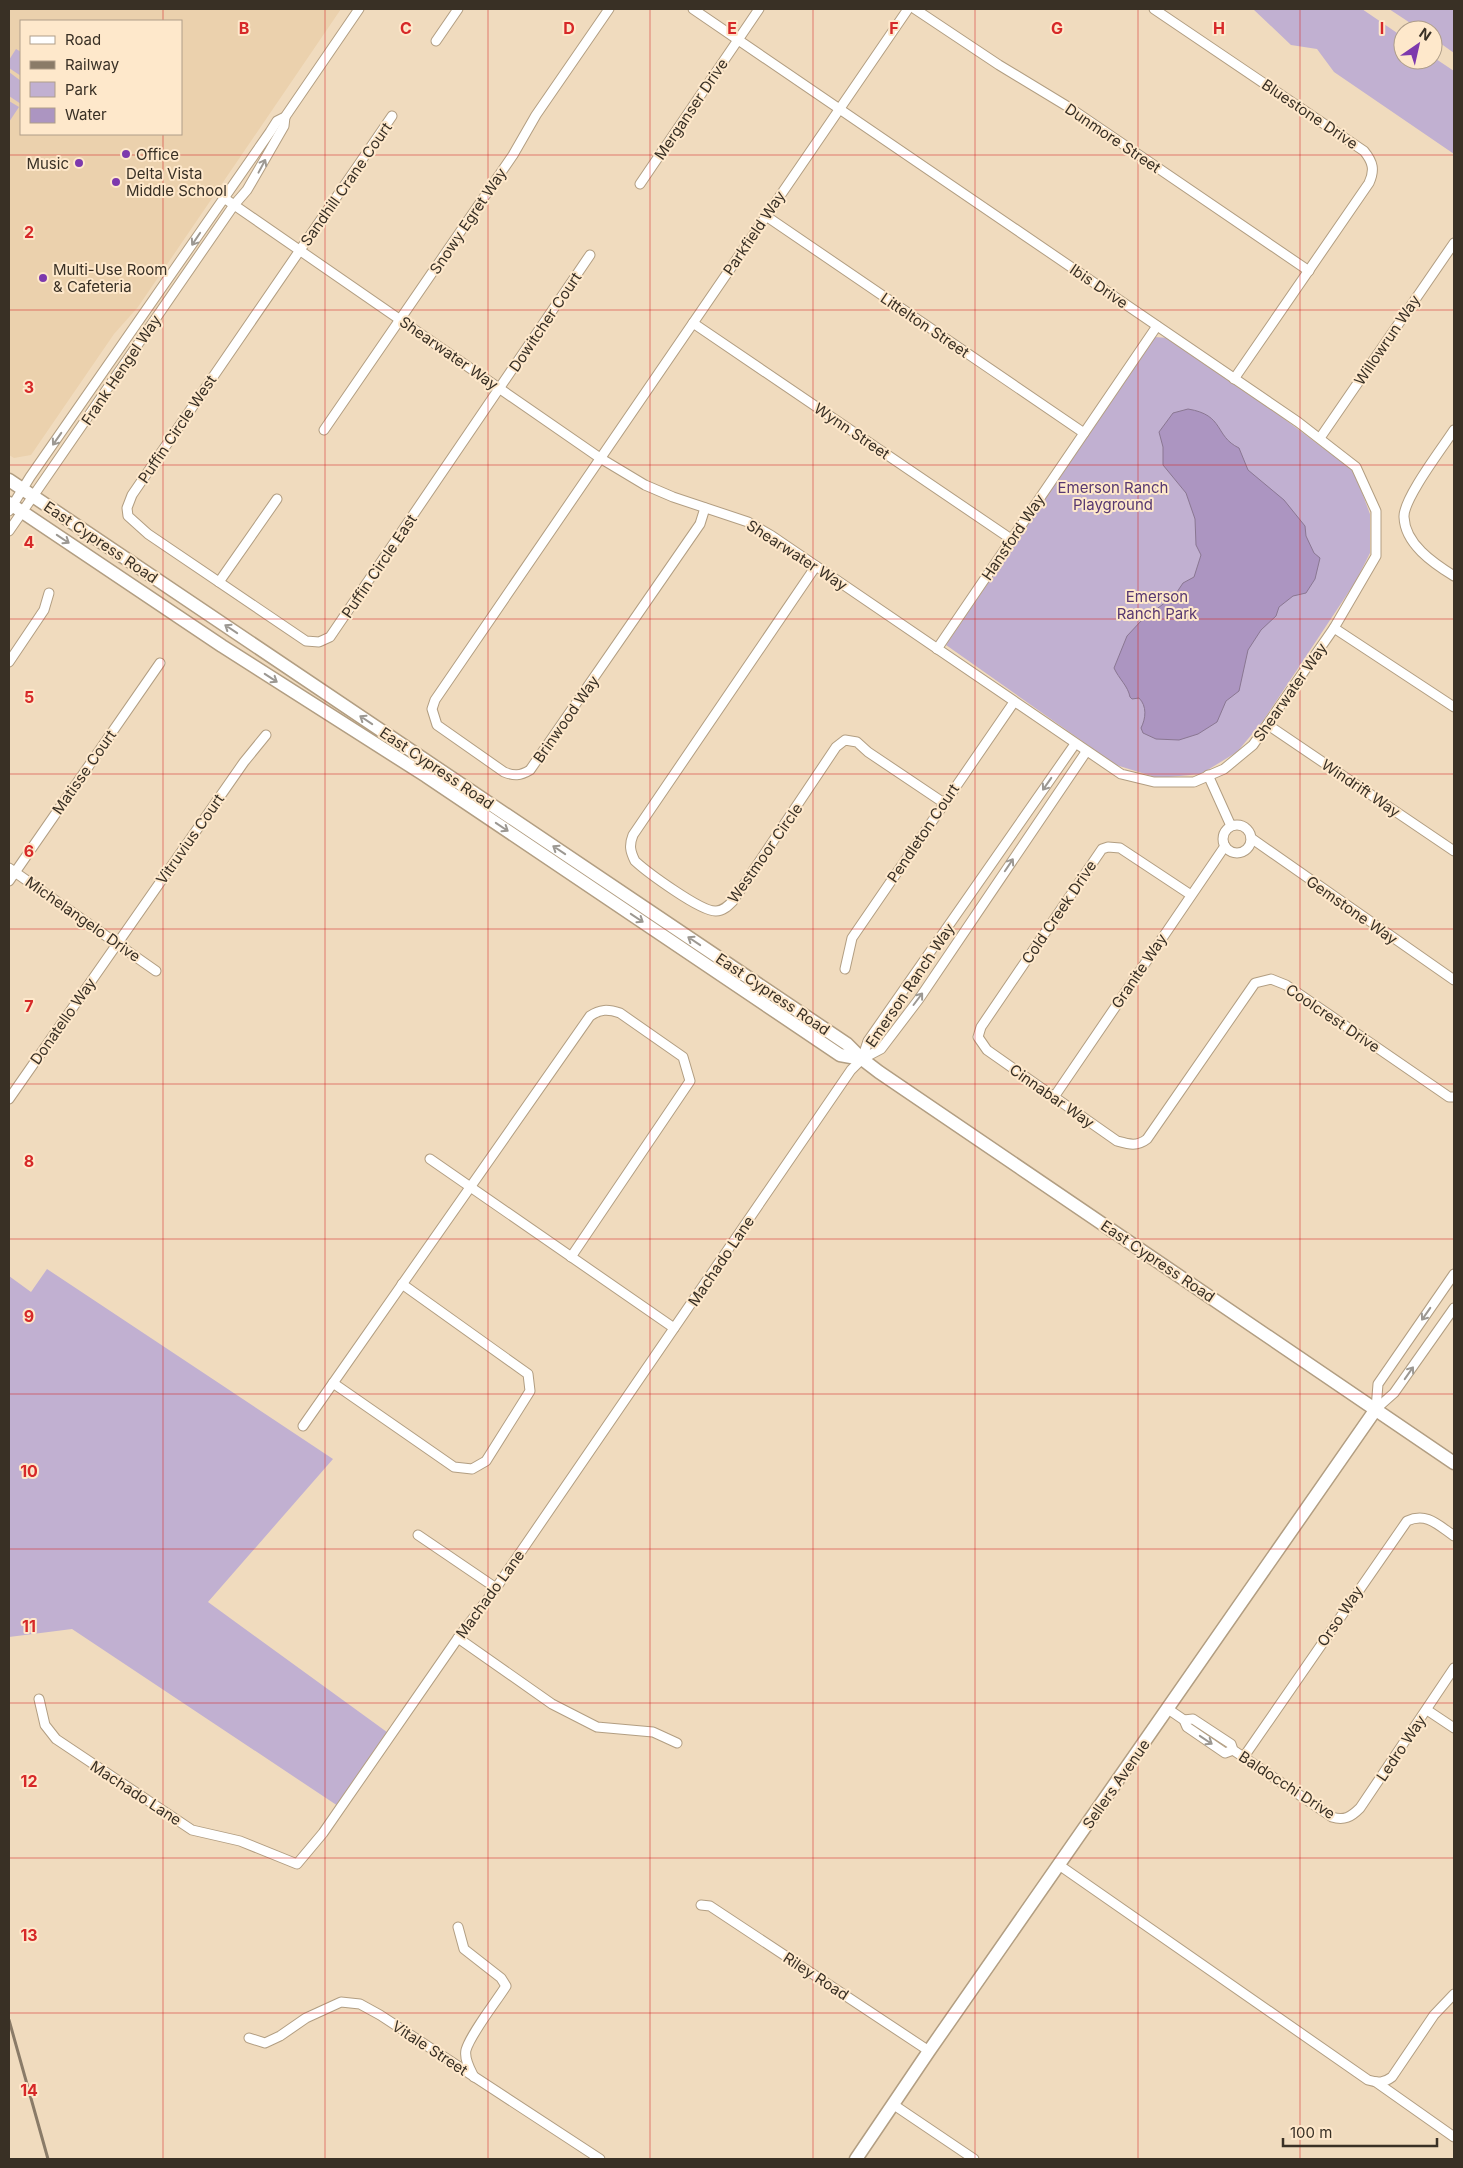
<svg xmlns="http://www.w3.org/2000/svg" width="1463" height="2168" viewBox="0 0 1463 2168" font-family="Inter,sans-serif">
<rect width="100%" height="100%" fill="#f0dbbe"/>
<!-- built -->
<path fill="#ebd1ad" fill-rule="evenodd" d="M9,9H341L138,307L114,334L31,455L14,458L9,455ZM21,21H181V134H21Z"/>
<!-- green -->
<g fill="#c1b0d1">
<path d="M1253,9H1362L1403,37V60H1433V57L1454,71V154L1334,72L1317,49L1291,45Z"/>
<path d="M1389,9H1454V53L1433,38V30H1421Z"/>
<path d="M16,49L21,52V76L9,68V60Z"/>
<path d="M9,72L21,81V104L9,96Z"/>
<path d="M9,101L19,107L9,122Z"/>
<path d="M1154,337L1169,338L1275,412L1354,471L1370,514V553L1356,581L1263,721L1237,752L1201,774L1158,778L1116,765L946,645Z"/>
<path d="M47,1269L333,1459L208,1602L391,1735L344,1810L72,1629L9,1637V1276L31,1292Z"/>
</g>
<!-- water -->
<path fill="#ac95c1" stroke="#8a7792" d="M1188,409C1225,415 1214,436 1239,448L1248,470L1284,500L1305,526L1306,536L1314,553L1320,558L1315,579L1306,593L1293,596L1279,607L1276,616L1261,630L1248,650L1239,691L1226,701L1217,722L1198,734L1179,740L1156,739L1143,733L1141,728C1146,718 1147,706 1139,698L1132,699L1130,697C1128,686 1119,679 1114,668L1127,636L1141,621L1175,595L1183,583L1194,577L1201,555L1196,545L1195,519L1186,493L1163,465V447L1159,432L1173,413Z"/>
<g fill="none" stroke-linecap="round" stroke-linejoin="round">
<!-- street casing -->
<g stroke="#b29e82" stroke-width="11">
<g id="street">
<path d="M915,9L999,65L1070,108L1309,271"/>
<path d="M1154,9L1364,151C1373,162 1375,170 1369,183L1234,379"/>
<path d="M436,41L458,9"/>
<path d="M392,116L132,495L127,508L128,516L148,534L306,641L319,642L330,637L590,255"/>
<path d="M640,184L759,9"/>
<path d="M224,198L600,458L645,485L673,497L748,522L772,536L1121,774L1154,782H1194L1224,769L1253,745L1334,628L1376,556V511L1356,467L1298,422L693,9"/>
<path d="M766,216L1084,433"/>
<path d="M693,323L1011,539"/>
<path d="M324,430L513,155L536,115L609,9"/>
<path d="M1454,430C1443,447 1403,499 1404,517C1405,544 1433,563 1454,576"/>
<path d="M1320,438L1454,243"/>
<path d="M705,508L700,524L530,770C520,776 514,776 504,772L437,725L432,709L435,700L908,9"/>
<path d="M9,511L30,477L270,132L277,121L285,117L359,9"/>
<path d="M9,531L234,205L247,190L284,126L285,117"/>
<path d="M816,566L633,835C629,845 630,851 635,861C647,872 701,912 716,911C723,911 728,906 733,901L836,747L845,740L857,742L868,752L944,803"/>
<path d="M219,582L277,499"/>
<path d="M1334,628L1454,707"/>
<path d="M937,649L1157,326"/>
<path d="M9,662L44,610L49,593"/>
<path d="M1268,725L1454,851"/>
<path d="M1208,775L1231,826"/>
<circle cx="1237" cy="839" r="14"/>
<path d="M1251,838L1454,980"/>
<path d="M9,868L156,971"/>
<path d="M9,881L160,663"/>
<path d="M1191,895L1120,848L1108,847L1102,849L981,1027L978,1037L987,1050L1117,1141C1128,1144 1137,1147 1147,1139L1255,983L1271,979L1286,985L1449,1097H1454"/>
<path d="M845,969L852,938L1014,702"/>
<path d="M862,1059L868,1041L1075,744"/>
<path d="M1054,1097L1225,846"/>
<path d="M9,1099L244,762L266,735"/>
<path d="M430,1159L674,1328"/>
<path d="M333,1383L454,1467L472,1469L486,1461L530,1391L528,1374L402,1284"/>
<path d="M1376,1409L1378,1384L1454,1274"/>
<path d="M1376,1409L1394,1393L1454,1308"/>
<path d="M303,1426L590,1016C600,1009 608,1009 620,1013L683,1057L690,1081L571,1257"/>
<path d="M418,1535L496,1588"/>
<path d="M458,1638L552,1704L597,1727L653,1732L677,1743"/>
<path d="M39,1699L45,1725L56,1739L192,1830L240,1841L297,1864L323,1833L458,1638L496,1588L851,1070L862,1059L881,1049L919,999L1086,752"/>
<path d="M1168,1709L1184,1720L1187,1727L1225,1753L1233,1750"/>
<path d="M1427,1710L1454,1728"/>
<path d="M1184,1720L1193,1719L1231,1744L1233,1750L1332,1817C1344,1821 1351,1817 1360,1808L1454,1668"/>
<path d="M1243,1758L1407,1521C1427,1512 1438,1525 1454,1536"/>
<path d="M1059,1865L1368,2080C1378,2083 1384,2083 1392,2077L1434,2015L1454,1994"/>
<path d="M701,1905L710,1906L929,2051"/>
<path d="M458,1927L464,1949L501,1978L506,1986C496,2002 471,2033 466,2050C464,2059 470,2069 474,2077"/>
<path d="M249,2038L265,2043L280,2036L306,2018L341,2002L360,2004L380,2015L600,2159"/>
<path d="M1376,2082L1454,2137"/>
<path d="M894,2105L974,2159"/>
</g>
</g>
<!-- secondary casing -->
<g stroke="#b29e82" stroke-width="15">
<g id="secondary">
<path d="M9,480L847,1044L862,1059L879,1072L1454,1463"/>
<path d="M9,503L222,646L426,776L840,1055L862,1059"/>
<path d="M856,2159L929,2051L1376,1409"/>
</g>
</g>
<!-- street -->
<use href="#street" stroke="#fff" stroke-width="9"/>
<!-- secondary -->
<use href="#secondary" stroke="#fff" stroke-width="12"/>
<!-- rail -->
<path stroke="#8a7b68" stroke-width="3" d="M9,2020L48,2159"/>
</g>
<!-- one-way arrows -->
<defs><path id="oneway-shaft" d="M-6 0H5M1.5-3L5.5 0L1.5 3" fill="none" stroke-width="1.6" stroke-linecap="round" stroke-linejoin="round" transform="scale(1.25)"/></defs>
<g stroke="#9c9892">
<use href="#oneway-shaft" transform="translate(262 166) rotate(-62)"/>
<use href="#oneway-shaft" transform="translate(196 239) rotate(124)"/>
<use href="#oneway-shaft" transform="translate(57 439) rotate(125)"/>
<use href="#oneway-shaft" transform="translate(63 539) rotate(34)"/>
<use href="#oneway-shaft" transform="translate(231 629) rotate(-146)"/>
<use href="#oneway-shaft" transform="translate(271 678) rotate(33)"/>
<use href="#oneway-shaft" transform="translate(366 720) rotate(-146)"/>
<use href="#oneway-shaft" transform="translate(1047 784) rotate(125)"/>
<use href="#oneway-shaft" transform="translate(502 827) rotate(34)"/>
<use href="#oneway-shaft" transform="translate(559 850) rotate(-146)"/>
<use href="#oneway-shaft" transform="translate(1009 865) rotate(-56)"/>
<use href="#oneway-shaft" transform="translate(637 918) rotate(34)"/>
<use href="#oneway-shaft" transform="translate(694 941) rotate(-146)"/>
<use href="#oneway-shaft" transform="translate(918 999) rotate(-53)"/>
<use href="#oneway-shaft" transform="translate(1426 1314) rotate(125)"/>
<use href="#oneway-shaft" transform="translate(1409 1373) rotate(-55)"/>
<use href="#oneway-shaft" transform="translate(1206 1740) rotate(34)"/>
</g>
<!-- grid -->
<path fill="none" stroke="#d62828" stroke-width="1" stroke-opacity="0.55" d="M163,9V21M325,9V2159M488,9V2159M650,9V2159M813,9V2159M975,9V2159M1138,9V2159M1300,9V2159M163,134V2159M9,155H1454M9,310H1454M9,465H1454M9,619H1454M9,774H1454M9,929H1454M9,1084H1454M9,1239H1454M9,1394H1454M9,1549H1454M9,1703H1454M9,1858H1454M9,2013H1454"/>
<!-- markers -->
<g fill="#7d39ad" stroke="#fee8cb" stroke-width="2">
<circle cx="126" cy="154" r="5"/>
<circle cx="79" cy="163" r="5"/>
<circle cx="116" cy="182" r="5"/>
<circle cx="43" cy="278" r="5"/>
</g>
<g text-anchor="middle" dominant-baseline="central" stroke-width="4" stroke-linejoin="round" paint-order="stroke">
<!-- street labels -->
<g font-size="15" fill="#393025" stroke="#fee8cb">
<text transform="translate(691 109) rotate(-56)">Merganser Drive</text>
<text transform="translate(1310 114) rotate(34)">Bluestone Drive</text>
<text transform="translate(1113 138) rotate(34)">Dunmore Street</text>
<text transform="translate(346 184) rotate(-55)">Sandhill Crane Court</text>
<text transform="translate(468 221) rotate(-56)">Snowy Egret Way</text>
<text transform="translate(754 233) rotate(-56)">Parkfield Way</text>
<text transform="translate(1099 286) rotate(34)">Ibis Drive</text>
<text transform="translate(545 322) rotate(-56)">Dowitcher Court</text>
<text transform="translate(925 325) rotate(34)">Littelton Street</text>
<text transform="translate(1387 340) rotate(-56)">Willowrun Way</text>
<text transform="translate(449 353) rotate(35)">Shearwater Way</text>
<text transform="translate(121 370) rotate(-56)">Frank Hengel Way</text>
<text transform="translate(177 429) rotate(-56)">Puffin Circle West</text>
<text transform="translate(852 431) rotate(34)">Wynn Street</text>
<text transform="translate(1013 537) rotate(-56)">Hansford Way</text>
<text transform="translate(101 542) rotate(34)">East Cypress Road</text>
<text transform="translate(797 555) rotate(33)">Shearwater Way</text>
<text transform="translate(379 566) rotate(-56)">Puffin Circle East</text>
<text transform="translate(1290 692) rotate(-55)">Shearwater Way</text>
<text transform="translate(566 719) rotate(-55)">Brinwood Way</text>
<text transform="translate(437 768) rotate(34)">East Cypress Road</text>
<text transform="translate(84 772) rotate(-55)">Matisse Court</text>
<text transform="translate(1361 788) rotate(34)">Windrift Way</text>
<text transform="translate(923 833) rotate(-56)">Pendleton Court</text>
<text transform="translate(190 839) rotate(-55)">Vitruvius Court</text>
<text transform="translate(765 853) rotate(-55)">Westmoor Circle</text>
<text transform="translate(1352 910) rotate(35)">Gemstone Way</text>
<text transform="translate(1059 912) rotate(-56)">Cold Creek Drive</text>
<text transform="translate(83 919) rotate(35)">Michelangelo Drive</text>
<text transform="translate(1139 971) rotate(-56)">Granite Way</text>
<text transform="translate(910 985) rotate(-56)">Emerson Ranch Way</text>
<text transform="translate(773 994) rotate(34)">East Cypress Road</text>
<text transform="translate(1333 1018) rotate(34)">Coolcrest Drive</text>
<text transform="translate(63 1021) rotate(-55)">Donatello Way</text>
<text transform="translate(1052 1096) rotate(35)">Cinnabar Way</text>
<text transform="translate(721 1261) rotate(-56)">Machado Lane</text>
<text transform="translate(1158 1261) rotate(34)">East Cypress Road</text>
<text transform="translate(490 1594) rotate(-54)">Machado Lane</text>
<text transform="translate(1340 1616) rotate(-56)">Orso Way</text>
<text transform="translate(1401 1748) rotate(-56)">Ledro Way</text>
<text transform="translate(1116 1784) rotate(-55)">Sellers Avenue</text>
<text transform="translate(1287 1785) rotate(33)">Baldocchi Drive</text>
<text transform="translate(136 1793) rotate(33)">Machado Lane</text>
<text transform="translate(816 1976) rotate(33)">Riley Road</text>
<text transform="translate(430 2048) rotate(33)">Vitale Street</text>
</g>
<!-- poi labels -->
<g font-size="15" fill="#393025" stroke="#fee8cb" text-anchor="start">
<text x="136" y="154">Office</text>
<text x="69" y="163" text-anchor="end">Music</text>
<text x="126" y="173">Delta Vista<tspan x="126" dy="17">Middle School</tspan></text>
<text x="53" y="269">Multi-Use Room<tspan x="53" dy="17">&amp; Cafeteria</tspan></text>
</g>
<!-- park labels -->
<g font-size="15" fill="#573871" stroke="#fee8cb">
<text x="1113" y="487">Emerson Ranch<tspan x="1113" dy="17">Playground</tspan></text>
<text x="1157" y="596">Emerson<tspan x="1157" dy="17">Ranch Park</tspan></text>
</g>
</g>
<g font-size="16" text-anchor="middle" font-weight="bold" fill="#d62828" stroke="#fee8cb" stroke-width="4" stroke-linejoin="round" paint-order="stroke">
<text x="244" y="34">B</text>
<text x="406" y="34">C</text>
<text x="569" y="34">D</text>
<text x="732" y="34">E</text>
<text x="894" y="34">F</text>
<text x="1057" y="34">G</text>
<text x="1219" y="34">H</text>
<text x="1382" y="34">I</text>
<text x="29" y="238">2</text>
<text x="29" y="393">3</text>
<text x="29" y="548">4</text>
<text x="29" y="703">5</text>
<text x="29" y="857">6</text>
<text x="29" y="1012">7</text>
<text x="29" y="1167">8</text>
<text x="29" y="1322">9</text>
<text x="29" y="1477">10</text>
<text x="29" y="1632">11</text>
<text x="29" y="1787">12</text>
<text x="29" y="1941">13</text>
<text x="29" y="2096">14</text>
</g>
<!-- border -->
<rect width="1463" height="2168" fill="none" stroke="#393025" stroke-width="20"/>
<!-- legend -->
<rect x="20" y="20" width="162" height="115" fill="#fee8cb" stroke="#af9e89"/>
<rect x="30" y="36" width="25" height="8" fill="#ffffff" stroke="#af9e89"/>
<text x="65" y="45" font-size="15" fill="#393025">Road</text>
<rect x="30" y="61" width="25" height="8" fill="#8a7b68" stroke="#af9e89"/>
<text x="65" y="70" font-size="15" fill="#393025">Railway</text>
<rect x="30" y="82" width="25" height="15" fill="#c1b0d1" stroke="#af9e89"/>
<text x="65" y="95" font-size="15" fill="#393025">Park</text>
<rect x="30" y="108" width="25" height="15" fill="#ac95c1" stroke="#af9e89"/>
<text x="65" y="120" font-size="15" fill="#393025">Water</text>
<!-- north arrow -->
<g transform="translate(1418 45) rotate(34)"><circle r="24" fill="#fee8cb" stroke="#af9e89"/>
<path d="M0-4L9 19L0 12L-9 19Z" fill="#7d39ad"/>
<text y="-8" font-size="14" font-weight="bold" text-anchor="middle" fill="#393025">N</text>
</g>
<!-- scale -->
<path d="M1283 2138v8h154v-8" fill="none" stroke="#393025" stroke-width="2.5"/>
<text x="1290" y="2138" font-size="15" fill="#393025" stroke="#fee8cb" stroke-width="4" paint-order="stroke">100 m</text>
</svg>
